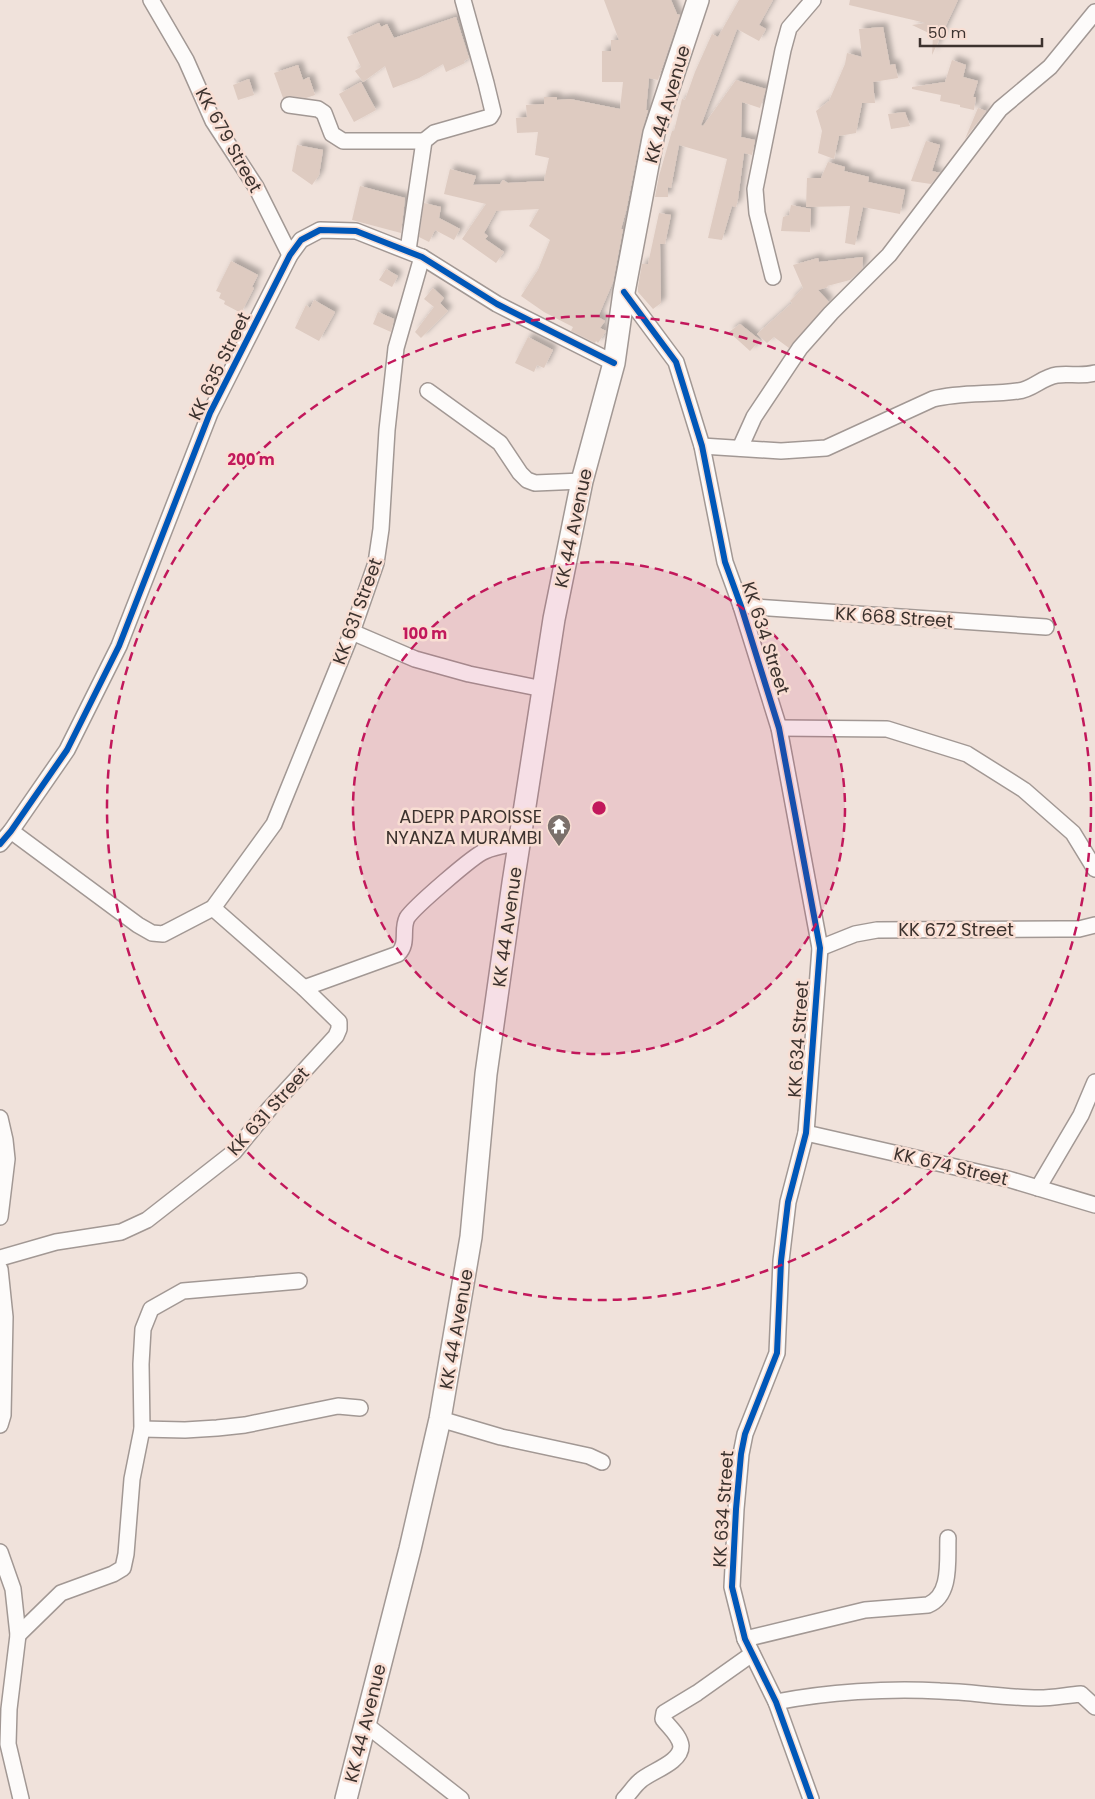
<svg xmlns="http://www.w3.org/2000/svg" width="1095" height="1799" viewBox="0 0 1095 1799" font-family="Poppins,sans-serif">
<defs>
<filter id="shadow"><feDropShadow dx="4.5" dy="-4.5" stdDeviation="2.5" flood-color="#0004"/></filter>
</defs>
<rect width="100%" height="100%" fill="#f0e2db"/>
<!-- building -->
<g fill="#decbc1" filter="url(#shadow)">
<path d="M604,0H671L677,14L680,15L658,80L649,78L646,110H648L642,131L626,211L621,229H623L613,282L598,317L605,321L600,328L606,331L598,343L596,341L595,343L571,331L573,327L544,312L521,296L538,270L550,240L529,226L539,209L496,211L484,233L488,236L485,239L504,252L496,263L462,239L486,204L444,194L450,169L476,176L473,185L500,184L503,180L508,183L544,181L549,158L535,155L538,132L517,133L516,118L527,117L526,105L544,104V97H557V100L570,99L620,109L623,82H602V51H611V40H619Z"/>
<path d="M739,0H773L759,25L766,29L759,41L737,29L701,125L703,126L736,80L766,89L760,108L742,102L741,137L755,140L752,155L744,153L738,199L736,207L732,206L722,240L708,238L727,159L679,145L671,188L668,187V197H655L659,176L672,131H674L682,99L685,100L695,72L712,34L718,37Z"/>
<path d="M850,0H958L932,55L933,35L912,25L926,23L849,5Z"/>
<path d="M456,17L469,58L464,61L465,63L446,72L443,64L419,78L393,88L385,66L363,82L355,71L361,67L347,37L379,23L381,27L387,24L394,38Z"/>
<path d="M883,27L890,65L895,64L898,78L873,82L875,103H862L856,133L839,136L834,159L818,153L822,131L816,111L829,101L845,64L847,53L862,57L859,29Z"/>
<path d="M952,60L966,65L963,77L978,81L973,97H976L974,110L960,107V105L940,101L941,95L912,89V87L945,82Z"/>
<path d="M298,65L303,80L309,77L315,95L306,98L290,96L283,98L274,73Z"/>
<path d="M249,79L254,95L238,100L233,85Z"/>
<path d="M361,82L376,110L354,122L339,94Z"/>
<path d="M978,108L986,111L965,139Z"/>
<path d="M905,112L910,126L891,129L888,114Z"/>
<path d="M926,141L940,145L932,171L940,173L931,184L911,181Z"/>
<path d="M297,145L323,150L319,175L312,185L292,171Z"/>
<path d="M828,162L845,167L844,171L869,177L868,182L905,190L900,214L863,207L855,245L845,243L850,206L806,207L807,178H821Z"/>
<path d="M360,186L405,198L401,233L352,220Z"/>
<path d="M424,203L441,207L439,218L460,229L454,240L435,230L429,242L419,237Z"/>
<path d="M791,205L811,209L810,232L781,231L783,217L789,215Z"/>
<path d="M659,213L671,215L665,244H660L661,303L653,309L638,292V287L642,264H648Z"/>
<path d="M863,257L862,269L850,280L827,286L828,287L818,290L829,302L789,348L774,337L767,343L757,334L792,303L790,301L803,288L793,265L818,258L819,262Z"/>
<path d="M231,261L258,275L252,287L254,288L241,313L224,304L225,301L219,298L221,293L216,291Z"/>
<path d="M386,269L398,276L392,287L379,280Z"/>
<path d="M433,288L444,298L440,303L448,311L421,338L415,332L434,307L424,299Z"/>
<path d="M314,300L335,312L319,341L295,328L306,305L310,308Z"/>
<path d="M378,312L394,319L391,332L373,324Z"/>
<path d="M740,324L760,340L750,351L729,332Z"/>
<path d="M528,337L553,350L544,368L537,365L534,372L515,363Z"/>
</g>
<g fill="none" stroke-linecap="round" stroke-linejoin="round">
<!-- minor casing -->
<g stroke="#a29894" stroke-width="18">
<g id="minor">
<path d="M151,0L186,60L213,121L256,187L290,255"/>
<path d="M289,105L318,109L324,113L332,134L343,141H424"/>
<path d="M408,250L424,141L434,133L490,117L493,112L486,83L463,0"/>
<path d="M773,277L757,213L755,189L783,50L789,28L813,0"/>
<path d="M624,292L676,362L702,446L725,562L741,606L779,728L820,948L806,1133L788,1202L781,1261L777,1353L745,1434L741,1454L736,1509L732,1587L745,1639L776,1702L811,1799"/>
<path d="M428,391L500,443L520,473L527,480L535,483L582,481"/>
<path d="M702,446L781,451L826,448L933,399C961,392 990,395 1018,391C1032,390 1042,377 1057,375C1070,373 1080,377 1095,373"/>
<path d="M740,448L754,417L800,348L831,313L889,255L1000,109L1050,67L1095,12"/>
<path d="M741,606L1046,627"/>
<path d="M352,632L415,659L469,674L543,689"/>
<path d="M779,728L887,729L967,754L1024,790L1073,833L1095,869"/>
<path d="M11,831L138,925L152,933L163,934L213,908L274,824L352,632L376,563L381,529L387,430L396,348L422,257"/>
<path d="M0,844L11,831L67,750L119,646L210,413L290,255L301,240L320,230L356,231L422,257L497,304L614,363"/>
<path d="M820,948L855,934L877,930L1060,929H1079L1095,925"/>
<path d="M304,988L398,954C409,943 401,930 407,918C413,908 474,855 485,851C496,846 507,845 519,843"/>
<path d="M0,1118L5,1140L7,1159L0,1217"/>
<path d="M806,1133L1008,1179L1095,1205"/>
<path d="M1038,1188L1081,1115L1095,1082"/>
<path d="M0,1258L56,1242L121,1232L147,1220L234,1152L270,1108L336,1036L339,1029V1022L304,988L213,908"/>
<path d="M0,1269L5,1317L3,1415L0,1425"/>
<path d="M440,1419L501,1437L589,1456L602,1462"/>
<path d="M142,1429L185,1430L217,1428L245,1425L338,1406L360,1408"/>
<path d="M0,1552L13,1589L18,1635L9,1709L8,1744L21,1799"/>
<path d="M18,1635L61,1593L113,1574L123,1568L126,1554L132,1479L142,1429L141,1364L143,1329L151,1309L183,1291L299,1281"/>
<path d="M745,1639L865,1610L928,1605C952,1595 947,1560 948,1538"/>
<path d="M776,1702C827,1692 887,1688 940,1691C973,1692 1006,1698 1039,1698C1053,1698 1067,1695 1081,1694L1095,1707"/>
<path d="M365,1724L461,1799"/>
<path d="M624,1799C630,1793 634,1786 640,1781C651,1771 681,1763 681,1746C680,1736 669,1727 663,1719L664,1713L697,1693L752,1654"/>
</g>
</g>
<!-- secondary casing -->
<g stroke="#a29894" stroke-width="24">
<path id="secondary" d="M346,1799L410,1549L440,1419L471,1237L486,1074L513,883L554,619L582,481L614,363L624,292L654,133L698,0"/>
</g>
<!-- minor -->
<use href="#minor" stroke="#fdfbfa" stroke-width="15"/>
<!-- secondary -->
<use href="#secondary" stroke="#fdfbfa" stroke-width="21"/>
<!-- cycleway casing -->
<g stroke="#f8ded3" stroke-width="9">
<g id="cycleway">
<path d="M624,292L676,362L702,446L725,562L741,606L779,728L820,948L806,1133L788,1202L781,1261L777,1353L745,1434L741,1454L736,1509L732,1587L745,1639L776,1702L811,1799"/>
<path d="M0,844L11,831L67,750L119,646L210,413L290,255L301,240L320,230L356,231L422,257L497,304L614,363"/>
</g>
</g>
<!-- cycleway -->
<use href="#cycleway" stroke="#0057b8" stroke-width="6"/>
</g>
<!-- distance rings -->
<circle cx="599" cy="808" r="246" fill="#c2185b" fill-opacity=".12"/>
<g fill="none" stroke="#c2185b" stroke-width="2.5" stroke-dasharray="9 6">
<circle cx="599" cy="808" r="246"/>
<circle cx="599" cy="808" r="492"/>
</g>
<!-- icons -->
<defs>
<g id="temple-pin" transform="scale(1.25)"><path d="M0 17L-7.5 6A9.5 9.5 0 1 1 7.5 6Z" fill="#7b706b" stroke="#f8ded3"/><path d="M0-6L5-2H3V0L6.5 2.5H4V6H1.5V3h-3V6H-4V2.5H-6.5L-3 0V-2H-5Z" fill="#fff"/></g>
</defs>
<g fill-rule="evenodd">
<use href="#temple-pin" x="559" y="826"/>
</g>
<g text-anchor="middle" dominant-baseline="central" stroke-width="5" stroke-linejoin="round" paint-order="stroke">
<!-- street labels -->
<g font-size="18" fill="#3c322e" stroke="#f8ded3">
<text transform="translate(667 104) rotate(-74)">KK 44 Avenue</text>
<text transform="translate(229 140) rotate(61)">KK 679 Street</text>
<text transform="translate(219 366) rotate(-64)">KK 635 Street</text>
<text transform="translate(573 528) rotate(-78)">KK 44 Avenue</text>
<text transform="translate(357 611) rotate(-70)">KK 631 Street</text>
<text transform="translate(894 617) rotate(4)">KK 668 Street</text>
<text transform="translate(766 638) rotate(72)">KK 634 Street</text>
<text transform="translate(507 927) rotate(-82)">KK 44 Avenue</text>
<text x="956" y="929">KK 672 Street</text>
<text transform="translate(798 1039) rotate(-86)">KK 634 Street</text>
<text transform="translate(268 1111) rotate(-48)">KK 631 Street</text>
<text transform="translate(951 1166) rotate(13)">KK 674 Street</text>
<text transform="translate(456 1329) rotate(-80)">KK 44 Avenue</text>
<text transform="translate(723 1509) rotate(-86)">KK 634 Street</text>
<text transform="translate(365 1723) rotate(-76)">KK 44 Avenue</text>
</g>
<!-- poi labels -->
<g font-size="18" fill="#3c322e" stroke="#f8ded3" text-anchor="end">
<text x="542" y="816">ADEPR PAROISSE<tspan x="542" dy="21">NYANZA MURAMBI</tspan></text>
</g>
</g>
<circle cx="599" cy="808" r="8" fill="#c2185b" stroke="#f8ded3" stroke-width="2.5"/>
<g font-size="15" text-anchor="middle" font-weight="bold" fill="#c2185b" stroke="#f8ded3" stroke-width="5" stroke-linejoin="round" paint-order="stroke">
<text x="251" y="465">200 m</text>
<text x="425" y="639">100 m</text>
</g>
<!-- scale -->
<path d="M920 38v8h122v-8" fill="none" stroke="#3c322e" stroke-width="2.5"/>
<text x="928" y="38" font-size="15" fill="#3c322e" stroke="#f8ded3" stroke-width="4" paint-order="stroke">50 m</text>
</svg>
